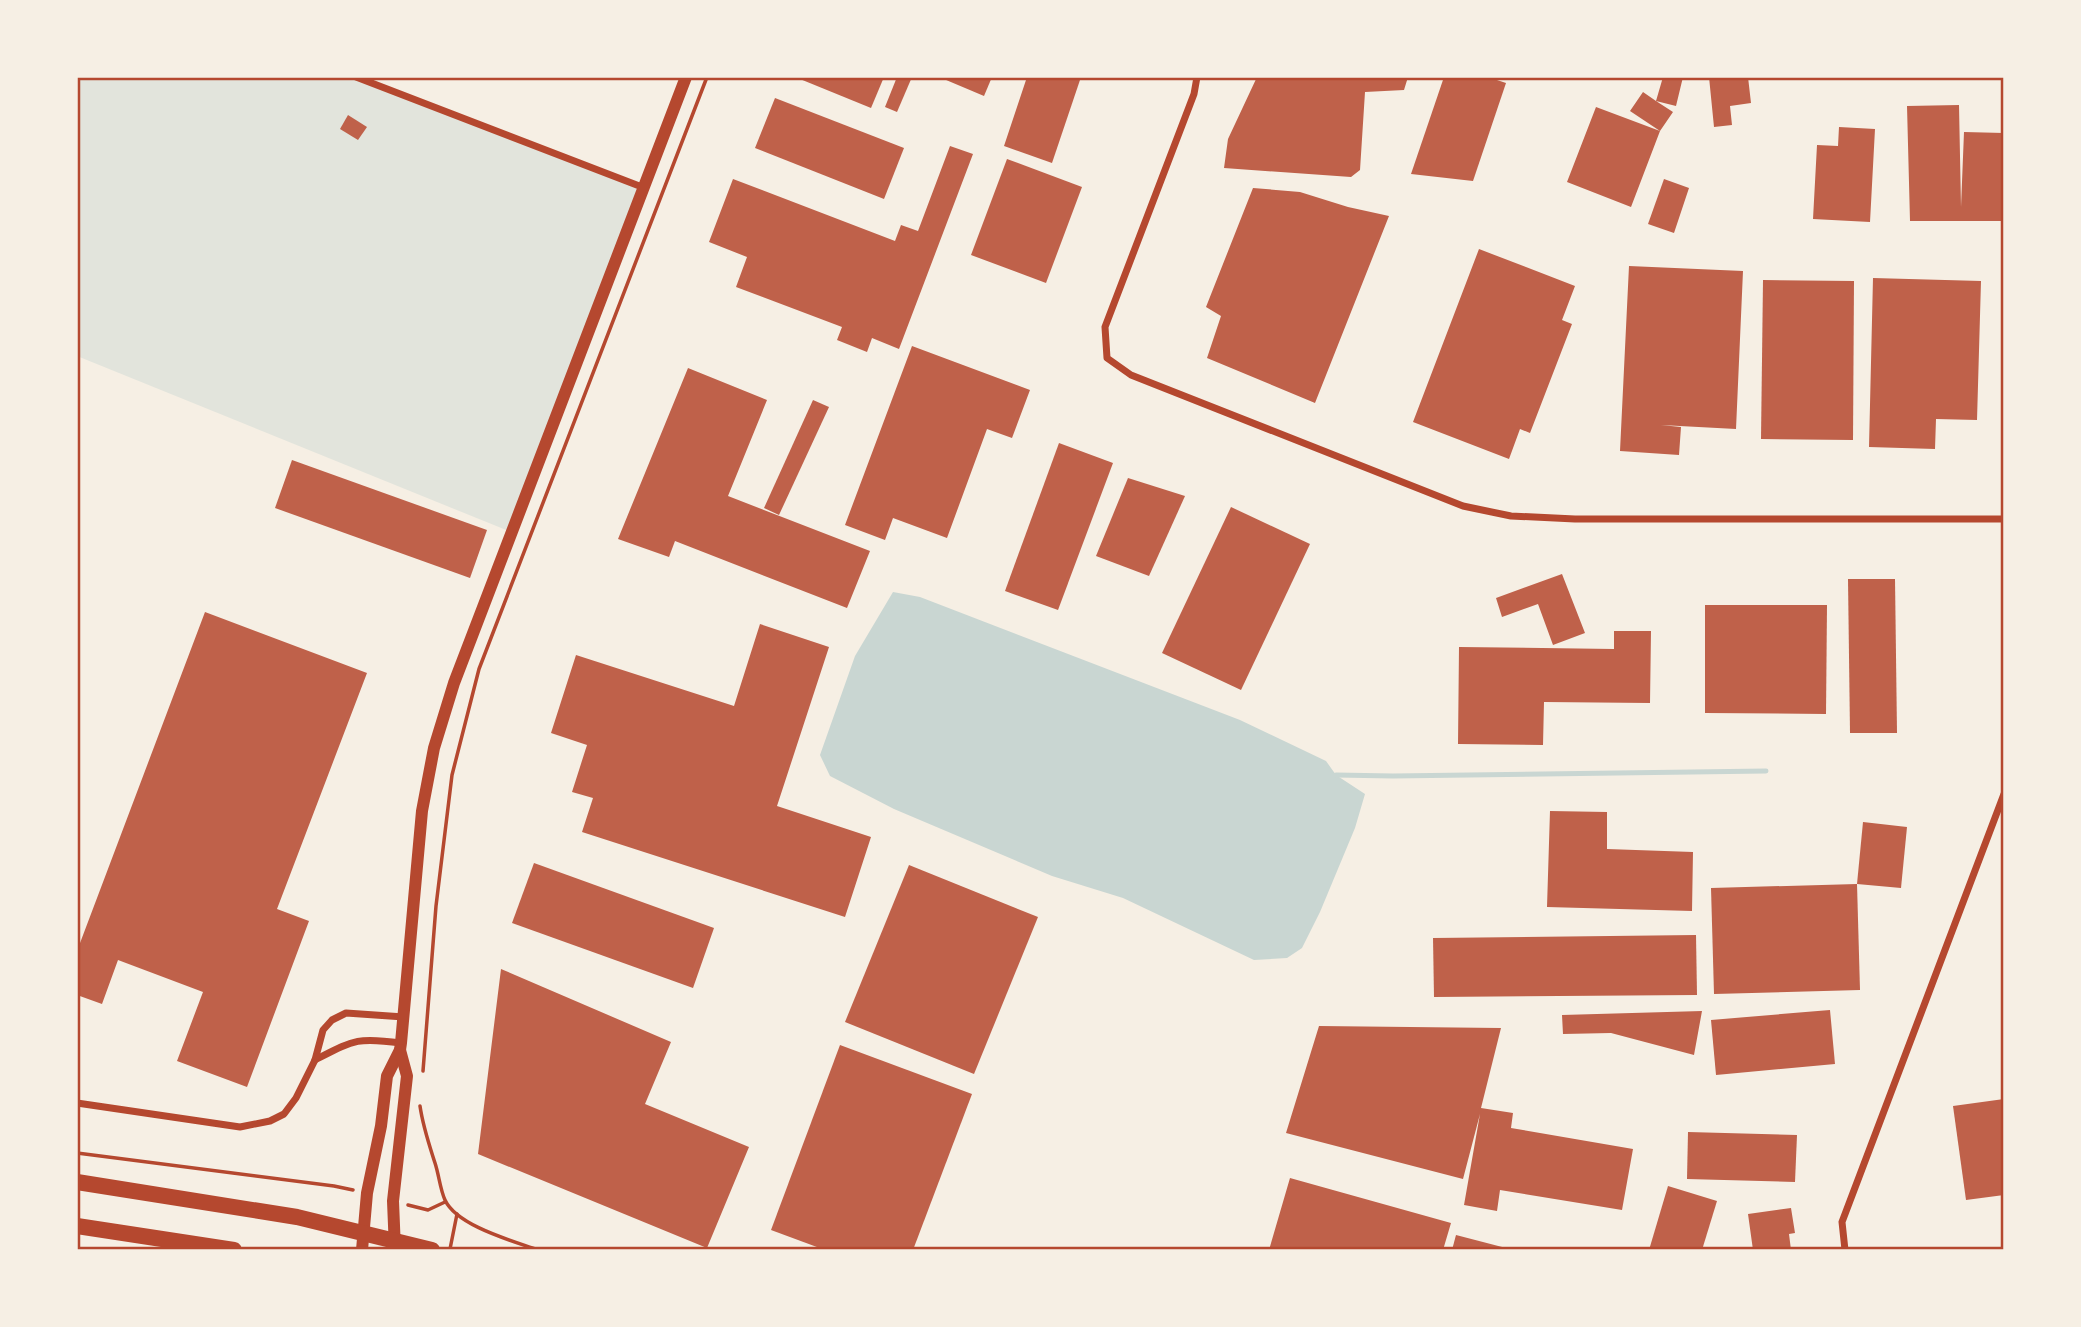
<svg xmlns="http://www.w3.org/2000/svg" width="2081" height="1327" viewBox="0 0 2081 1327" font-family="'Noto Serif',serif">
<rect width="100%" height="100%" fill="#f6efe4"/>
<!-- green -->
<path fill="#e2e4dc" d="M77,77H356L642,187L511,532L77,356Z"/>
<!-- water -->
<path fill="#c9d6d2" d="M893,592L920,597L1240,720L1326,761L1336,775L1365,794L1355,828L1320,912L1302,948L1287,958L1254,960L1123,898L1052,876L894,809L830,776L820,755L855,656Z"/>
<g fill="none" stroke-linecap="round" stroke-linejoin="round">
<!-- stream -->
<path stroke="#c9d6d2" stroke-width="5" d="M1336,775L1393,776L1766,771"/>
</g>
<!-- building -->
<g fill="#bf614a">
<path d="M795,77H884L871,108Z"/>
<path d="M897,77H912L897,112L885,107Z"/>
<path d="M939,77H992L984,96Z"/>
<path d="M1027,77H1081L1052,163L1004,146Z"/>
<path d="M1257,77H1408L1404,90L1365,92L1360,170L1351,177L1224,168L1228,139Z"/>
<path d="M1444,77H1488L1506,83L1473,181L1411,174Z"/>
<path d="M1663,77H1683L1676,106L1656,101L1673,112L1660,131L1631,207L1567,182L1596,107L1660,131L1630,111L1643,92L1656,101Z"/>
<path d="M1709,77H1748L1751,103L1730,106L1732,125L1714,127Z"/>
<path d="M775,98L904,148L884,199L755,148Z"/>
<path d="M1959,105L1961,207L1964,132L2004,133V221H1910L1907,106Z"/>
<path d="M348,115L367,127L358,140L340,129Z"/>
<path d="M1839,127L1875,129L1870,222L1813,219L1817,145L1838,146Z"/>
<path d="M950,146L973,154L899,349L872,338L867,352L837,340L842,327L736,287L747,257L709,242L733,179L895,241L901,225L918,231Z"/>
<path d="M1007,159L1082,187L1046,283L971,255Z"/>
<path d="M1664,179L1689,188L1674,233L1648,224Z"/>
<path d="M1253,188L1300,192L1348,207L1389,216L1315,403L1207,358L1221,316L1206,307Z"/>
<path d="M1479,249L1575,286L1562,320L1572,324L1530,433L1520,429L1509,459L1413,422Z"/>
<path d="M1629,266L1743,271L1736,429L1661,425L1681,427L1679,455L1620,451Z"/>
<path d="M1873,278L1981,281L1977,420L1936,419L1935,449L1869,447Z"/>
<path d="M1763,280L1854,281L1853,440L1761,439Z"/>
<path d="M912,346L1030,390L1012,438L987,429L947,538L893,518L885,540L845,525Z"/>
<path d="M688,368L767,400L728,496L870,551L847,608L675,541L669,557L618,539Z"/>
<path d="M813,400L829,407L779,515L764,508Z"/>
<path d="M1059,443L1113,463L1058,610L1005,591Z"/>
<path d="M292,460L487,530L470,578L275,508Z"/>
<path d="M1128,478L1185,496L1149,576L1096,556Z"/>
<path d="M1231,507L1310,544L1241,690L1162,653Z"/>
<path d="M1562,574L1585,633L1553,645L1538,604L1502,617L1496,598Z"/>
<path d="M1848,579H1895L1897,733H1850Z"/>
<path d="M1705,605H1827L1826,714L1705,713Z"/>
<path d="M205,612L367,673L277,909L309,921L247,1087L177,1061L203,992L118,960L102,1004L77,995V951Z"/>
<path d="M760,624L829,647L777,806L871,837L845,917L582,832L593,798L572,792L587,745L551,733L576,655L734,706Z"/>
<path d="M1614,631H1651L1650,703L1544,702L1543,745L1458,744L1459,647L1614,649Z"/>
<path d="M1550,811L1607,812V849L1693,852L1692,911L1547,907Z"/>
<path d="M1863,822L1907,827L1901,888L1857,884Z"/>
<path d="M534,863L714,928L693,988L512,923Z"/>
<path d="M909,865L1038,917L974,1074L845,1022Z"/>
<path d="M1857,884L1860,990L1714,994L1711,888Z"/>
<path d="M1696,935L1697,995L1434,997L1433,938Z"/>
<path d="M501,969L671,1042L645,1104L749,1147L707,1248L478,1154Z"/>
<path d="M1830,1010L1835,1064L1716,1075L1711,1020Z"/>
<path d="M1702,1011L1694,1055L1611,1033L1563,1034L1562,1015Z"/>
<path d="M1319,1026L1501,1028L1481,1108L1513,1113L1511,1128L1633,1149L1622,1210L1500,1190L1497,1211L1464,1205L1480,1114L1463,1179L1286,1133Z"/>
<path d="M840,1045L972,1094L913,1250H825L771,1230Z"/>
<path d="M2004,1099V1195L1966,1200L1953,1106Z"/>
<path d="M1688,1132L1797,1135L1795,1182L1687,1179Z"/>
<path d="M1290,1178L1451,1223L1443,1250H1429L1417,1247L1416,1250H1269Z"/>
<path d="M1668,1186L1717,1201L1702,1250H1649Z"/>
<path d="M1791,1208L1795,1233L1789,1234L1791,1250H1753L1748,1214Z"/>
<path d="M1456,1235L1506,1248L1505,1250H1452Z"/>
</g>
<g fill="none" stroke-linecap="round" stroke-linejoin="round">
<!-- path -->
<g stroke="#b5482f" stroke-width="3.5">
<path d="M423,1071L436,906L452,775L479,669L707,77"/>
<path d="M420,1106C423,1127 429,1144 435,1163C439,1175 440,1189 445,1200C457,1226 513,1241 538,1250"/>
<path d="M77,1153L334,1186L353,1190"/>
<path d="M408,1205L428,1210L445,1202"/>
<path d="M450,1249L457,1214"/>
</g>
<!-- minor -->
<g stroke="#b5482f" stroke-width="7">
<path d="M356,77L642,187"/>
<path d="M1197,77L1194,94L1105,327L1107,358L1131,375L1463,506L1511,516L1575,519H2004"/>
<path d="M315,1060C354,1040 357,1037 401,1043"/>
<path d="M77,1103L240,1127L270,1121L284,1114L296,1098L315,1060L323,1030L332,1020L346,1013L404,1017"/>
<path d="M1845,1250L1842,1222L2004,794"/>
</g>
<!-- tertiary -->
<g stroke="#b5482f" stroke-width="12">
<path d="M362,1250L367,1193L381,1126L387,1076L400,1050L401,1043L422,811L434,748L454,683L686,77"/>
<path d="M395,1250L393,1201L407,1076L400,1050"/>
</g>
<!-- primary -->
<g stroke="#b5482f" stroke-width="16">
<path d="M77,1182L297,1217L432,1250"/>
<path d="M77,1226L234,1250"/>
</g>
</g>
<!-- border -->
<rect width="2081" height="1327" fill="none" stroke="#f6efe4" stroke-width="158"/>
<rect x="79" y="79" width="1923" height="1169" fill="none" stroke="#b5482f" stroke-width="2.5"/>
</svg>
